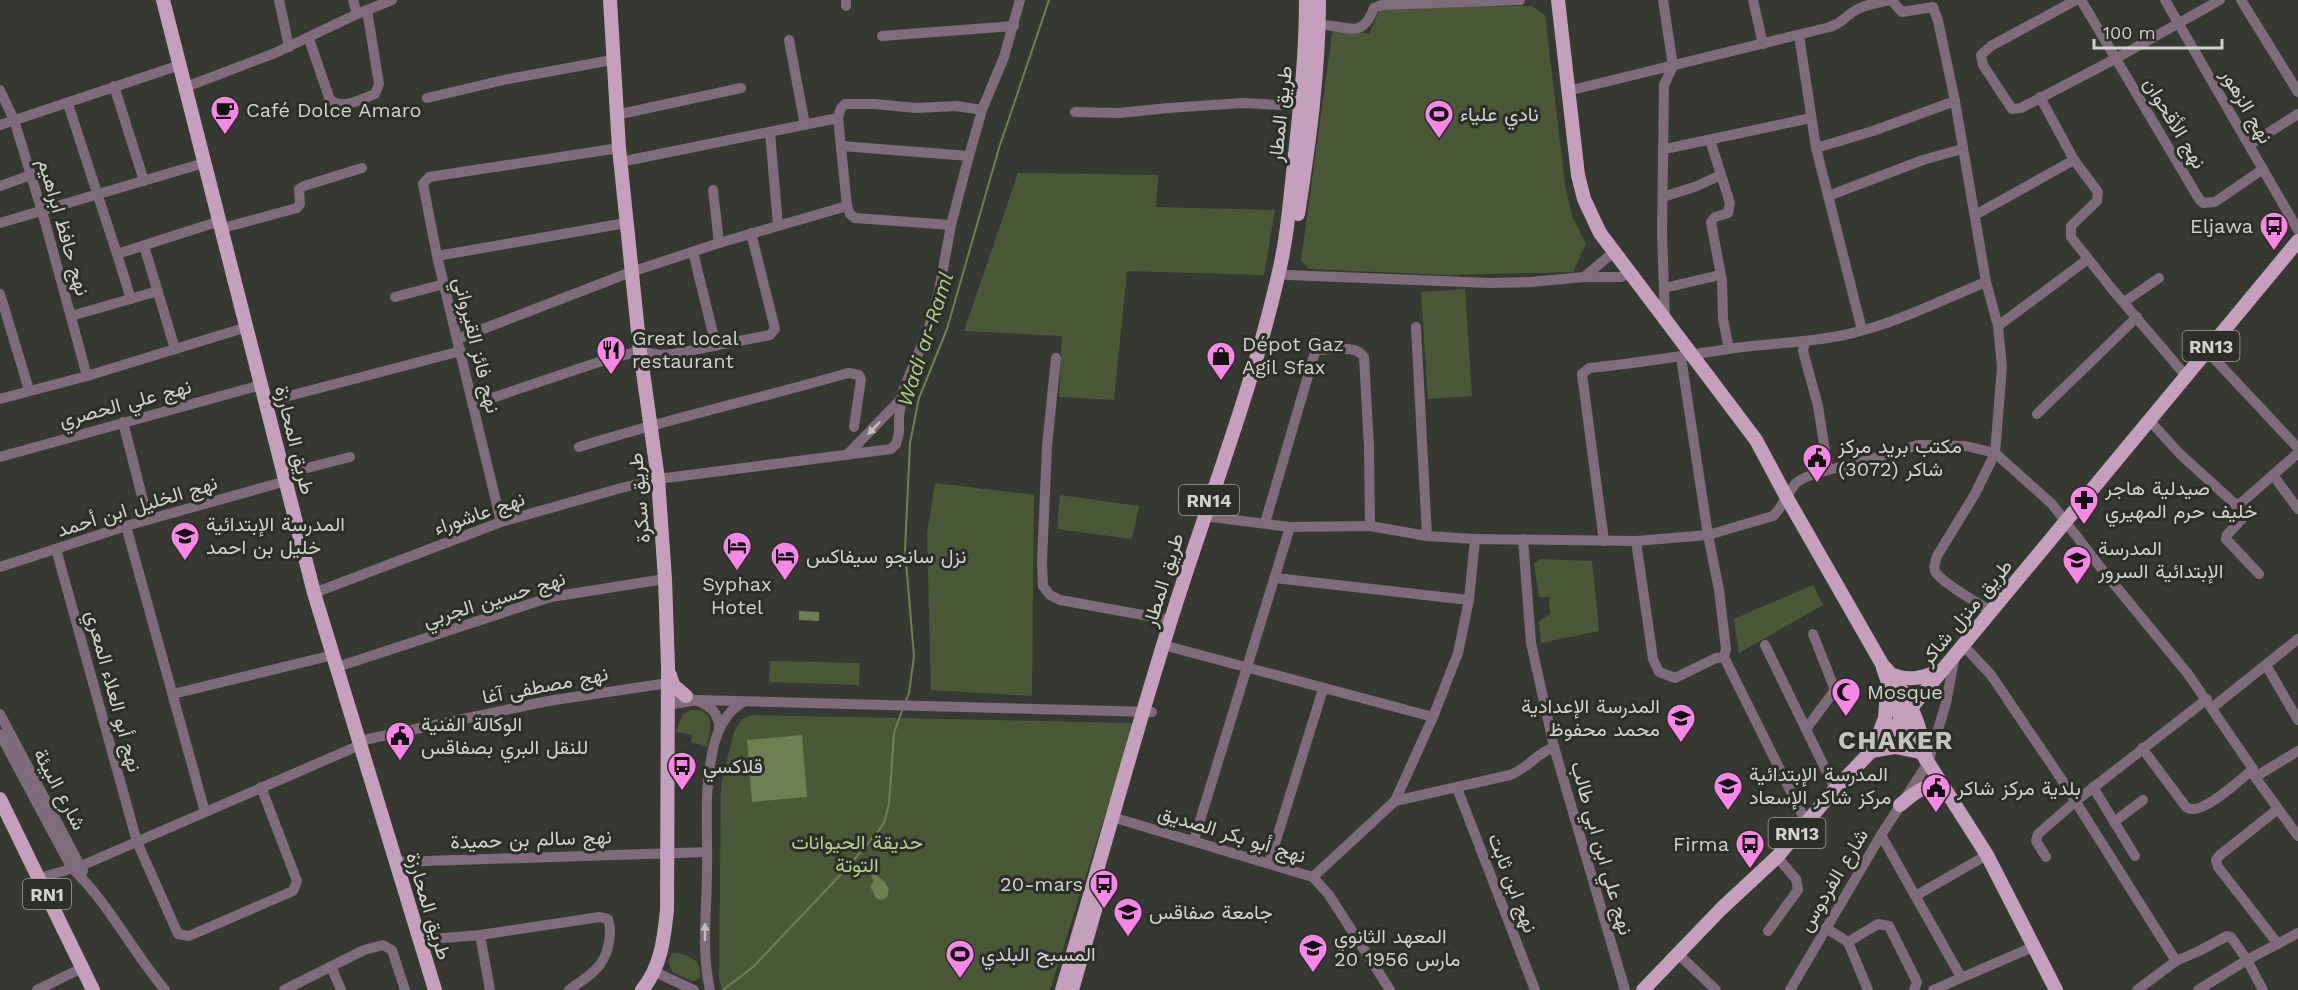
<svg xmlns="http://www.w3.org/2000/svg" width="2298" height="990" viewBox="0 0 2298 990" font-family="'Work Sans',Vazirmatn,sans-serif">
<rect width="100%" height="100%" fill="#363932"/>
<!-- green -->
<g fill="#4b5837">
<path d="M1532,6L1545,15L1565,185L1572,216L1586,244L1573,272L1445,275L1309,269L1301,260L1333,27L1369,34L1381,7Z"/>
<path d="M1018,173L1158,175L1156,207L1275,210L1264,275L1127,271L1114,400L1059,397L1062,336L964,331Z"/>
<path d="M1465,289L1472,396L1428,399L1421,292Z"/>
<path d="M935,483L1034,495L1032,696L931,690L927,533Z"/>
<path d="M1060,495L1139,506L1132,539L1057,529Z"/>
<path d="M1540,559L1592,561L1599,631L1541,643L1539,622L1550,614L1549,597H1539L1534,564Z"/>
<path d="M1813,585L1823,605L1739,653L1734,619Z"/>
<path d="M770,661L860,663L859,685L769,682Z"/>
<path d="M691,710C717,708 710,731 707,747L691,742L692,735L676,732L682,715Z"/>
<path d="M752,715L1134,723L1050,990H722L719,978L721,784L734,732L742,719Z"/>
<path d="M672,953C688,954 702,959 700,978L693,981L673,973L668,961Z"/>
</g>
<!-- water -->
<g fill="#6e8053">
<path d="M799,611L819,612V621L799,620Z"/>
<path d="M802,735L807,797L752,802L747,740Z"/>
<path d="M875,874L885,882L889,890L887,897L881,900L876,898L870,886L874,882L871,875Z"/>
</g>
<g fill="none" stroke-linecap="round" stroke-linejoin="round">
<!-- stream -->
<g stroke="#6e8053" stroke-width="2">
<path d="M905,703L909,693L914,656L905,550L910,443L919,398L947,329L999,148L1049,0"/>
<path d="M723,990L753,967L846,869L877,833L884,823L889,804L894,733L903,708"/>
</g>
<!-- minor -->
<g stroke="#7f6c7b" stroke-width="10">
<path d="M279,0L289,47"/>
<path d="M353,0L357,14"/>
<path d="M846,0V6"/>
<path d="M1663,0L1673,66L1664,85L1662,233L1665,319"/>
<path d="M1753,0L1763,44"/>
<path d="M1891,0L1902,12L1933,7L1938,21L1955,101L1986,282L1998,326L2002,367L1995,453L2052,504L2104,572L2188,674L2253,769L2255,777L2298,836"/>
<path d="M2076,0L1991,46L1981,55L1983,65L2012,109L2021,108L2115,59L2220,0"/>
<path d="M2081,0L2199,199L2203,203L2215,202L2263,169"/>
<path d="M2165,0L2298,230"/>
<path d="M2241,0L2298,92"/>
<path d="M1319,25C1347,24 1361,42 1374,8L1382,5L1520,0"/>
<path d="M1799,35L1816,148L1862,330"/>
<path d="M882,36L1014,26"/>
<path d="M309,39L330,100C344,110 361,99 375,94L379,84L367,10"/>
<path d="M789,40L805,125"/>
<path d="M114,86L144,181"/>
<path d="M186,87L275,53L357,14L392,0"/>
<path d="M0,90L14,120L42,211L87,376"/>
<path d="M1568,91L1826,28C1842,24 1844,17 1856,10C1866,4 1879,3 1890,0"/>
<path d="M2040,97L2074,160L2098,192L2097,201L2071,226V237L2112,289L2186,376"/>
<path d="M427,98L508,79L612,60"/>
<path d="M68,104L117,254L220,221"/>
<path d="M1075,112L1119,113L1168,108L1243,103L1301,106"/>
<path d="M616,115L741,88"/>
<path d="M0,125L180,65"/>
<path d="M770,133L778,225"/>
<path d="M1710,140L1730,203L1728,213L1715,217L1711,222L1722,281L1723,319L1729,349"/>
<path d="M2249,145L2298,114"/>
<path d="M841,146L969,156"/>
<path d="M1816,148L1873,131L1955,101"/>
<path d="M1665,149L1811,118"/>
<path d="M620,162L838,118"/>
<path d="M0,186L31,175"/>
<path d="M713,190L719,243"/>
<path d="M1828,196L1923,160L1962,149"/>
<path d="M1663,197L1697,186L1721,175"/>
<path d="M1975,215L2074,160"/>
<path d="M0,223L204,163"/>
<path d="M951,225L855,218L850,214L847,206L838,118L841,108L845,104H875L916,108L956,106L982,110"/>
<path d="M223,228L297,208L300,204L299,189L304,186L362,168"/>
<path d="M144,246L175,349"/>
<path d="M693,252L716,346"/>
<path d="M117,254L131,299"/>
<path d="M437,256L626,223"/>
<path d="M1288,275L1491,283L1531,282L1584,277H1621L1630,273"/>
<path d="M1584,277L1614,252"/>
<path d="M1664,288L1720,275"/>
<path d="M0,294L29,390"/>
<path d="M395,297L444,284"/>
<path d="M2124,302L2159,278"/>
<path d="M71,316L158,291"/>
<path d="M1998,326L2088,259"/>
<path d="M1416,327L1427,536"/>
<path d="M457,339L631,272L719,243L847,206"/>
<path d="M2207,351L2298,448"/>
<path d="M1681,357L1708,535L1719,590L1726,649L1724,657L1806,822"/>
<path d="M1056,358L1047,446L1042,562L1043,586L1050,595L1060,600L1171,620"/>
<path d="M0,399L87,376L247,327"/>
<path d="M266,402L461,351"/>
<path d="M474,404L605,360L640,351L660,355L673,354L770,335L775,329L751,233"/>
<path d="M2037,414L2137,317"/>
<path d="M2150,421L2180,454L2235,504L2241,503L2298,453"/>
<path d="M123,422L148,520"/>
<path d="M579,447C668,419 758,399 848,373L859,375L861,379L854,427"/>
<path d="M847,455L900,400"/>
<path d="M0,457L261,385"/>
<path d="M1828,470L1861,462L1918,445L1966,446L1995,453L1975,494L1937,556C1936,561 1933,566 1935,571C1940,582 1980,604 1992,612"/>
<path d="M284,474L350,457"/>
<path d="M2273,475L2298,509"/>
<path d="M2235,504L2242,519L2227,535L2226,539L2259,574"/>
<path d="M1204,516L1290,527L1370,526L1427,536L1475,539"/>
<path d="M501,522L437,256L423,184L429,177L619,148"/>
<path d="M1265,523L1315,352L1318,350C1332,350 1356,344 1364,357L1369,447L1370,526"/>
<path d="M126,526L205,812"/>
<path d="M1523,539L1531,643L1554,747L1625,990"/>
<path d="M1604,541L1582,374L1589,368C1641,363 1692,354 1743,347C1777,343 1811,342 1844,335C1893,325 1939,301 1986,282"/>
<path d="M1636,541L1653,659L1659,672L1675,678L1716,658L1724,657"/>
<path d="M56,549L137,842L178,934L189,936L293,891L297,881L261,787"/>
<path d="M0,567L126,526L286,481"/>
<path d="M1275,578L1469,600"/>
<path d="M314,593L501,522L621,488L658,479L891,449L896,444L899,433V417L903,391L929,327L939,291L951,225L969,156L982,110L1004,57L1020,0"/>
<path d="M1163,645L1433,717"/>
<path d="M1765,645L1835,789"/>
<path d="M1963,645L1991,675L2062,780L2176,961"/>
<path d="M2266,665L2298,720"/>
<path d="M337,667L551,597L665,579"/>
<path d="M173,694L333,655"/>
<path d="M667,695C689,697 721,702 719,730"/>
<path d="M667,705L698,700L1152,712"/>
<path d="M2213,707L2298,639"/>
<path d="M0,714L83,871"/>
<path d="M1806,729L1835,690L1813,634"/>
<path d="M0,734L71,867C108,902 132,951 165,990"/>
<path d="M359,741L548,701L668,683"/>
<path d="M2142,748L2183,803C2185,806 2187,809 2191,809C2207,811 2241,779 2253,769"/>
<path d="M2255,777L2298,751"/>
<path d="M2093,787L2135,856"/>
<path d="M1457,788L1535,990"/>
<path d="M1395,801L1510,775C1527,769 1537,753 1554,747"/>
<path d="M2278,809L2220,855L2216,860L2218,867L2278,944"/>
<path d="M1112,817L1313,877L1329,895L1390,990"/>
<path d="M2114,822L2143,800"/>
<path d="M1881,835L1961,977"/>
<path d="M1194,840L1290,527"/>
<path d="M2046,857L2036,841L2038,834L2076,801L2207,699"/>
<path d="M395,862L707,852"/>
<path d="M1269,863L1323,689"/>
<path d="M1313,877L1395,801L1433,717L1458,653L1469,600L1475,539L1636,541L1708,535L1773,516C1783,507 1787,493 1796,483C1804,476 1818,473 1828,470L1818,406L1803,351L1805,342"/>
<path d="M39,878L81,866L360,745"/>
<path d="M1917,895L1987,855"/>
<path d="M1826,928L1848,942L1868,990"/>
<path d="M1768,931L1798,890L1796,879L1777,857"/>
<path d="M480,935L490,990"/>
<path d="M419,940L480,935L600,917L608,919C613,934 608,958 596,969C589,977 578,983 569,990"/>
<path d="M1848,942L1878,924L1889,926L1917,982L1914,990"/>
<path d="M1677,953L1716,990"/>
<path d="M331,966L341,990"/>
<path d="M655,972L694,990"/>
<path d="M37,990L82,968"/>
<path d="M284,990L364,950L383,945L392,950L405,990"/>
<path d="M710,990C701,951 707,910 707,871C708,834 704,796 711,760C714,738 723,713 743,702"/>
<path d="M1790,990L1881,835L1928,763L1946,703L1955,655"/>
<path d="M1933,990L2035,946"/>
<path d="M2137,990L2176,961L2199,951L2227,936L2231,937L2247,960L2263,990"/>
<path d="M2198,990L2247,960L2298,933"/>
</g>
<!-- major -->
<g stroke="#c4a0bc" stroke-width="14">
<path d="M163,0L314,593L435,990"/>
<path d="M610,0L619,148L640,351L658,479L665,579L668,666L667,910C664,939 661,967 642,990"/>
<path d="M1558,0L1578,175L1584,199L1600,233L1756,440L1787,498L1882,664C1906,689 1922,725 1926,760"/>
<path d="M1298,214C1309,144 1319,71 1319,0"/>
<path d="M1883,668L1901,720L1987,855L2056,990"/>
<path d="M670,675L673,685L686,696"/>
<path d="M1893,675C1910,681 1923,678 1939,671"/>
<path d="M1876,742L1885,718L1887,691"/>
<path d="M1871,751L1895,747L1920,752"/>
<path d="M0,799L93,990"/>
<path d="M1900,805C1918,791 1925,780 1948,794"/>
<path d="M1062,990C1100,864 1134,736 1174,610C1209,499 1252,390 1278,276C1287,239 1290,201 1294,164C1300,109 1306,55 1306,0"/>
<path d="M1072,990L1097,903"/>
<path d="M1643,990L1721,909L1777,857L1835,789L1901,720L2298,241"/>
</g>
</g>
<!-- one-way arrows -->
<defs><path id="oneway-solid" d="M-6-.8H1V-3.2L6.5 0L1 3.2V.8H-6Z" transform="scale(1.5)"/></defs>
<g fill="#c1bebd">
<use href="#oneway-solid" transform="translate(874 428) rotate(134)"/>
<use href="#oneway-solid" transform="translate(705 932) rotate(-90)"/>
</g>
<!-- icons -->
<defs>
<g id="cafe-pin" transform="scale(1.5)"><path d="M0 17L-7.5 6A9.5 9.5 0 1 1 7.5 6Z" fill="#fa87e7" stroke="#2c2f28"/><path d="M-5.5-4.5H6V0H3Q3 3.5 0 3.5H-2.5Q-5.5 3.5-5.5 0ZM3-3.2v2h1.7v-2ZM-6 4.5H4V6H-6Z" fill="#111"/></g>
<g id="stadium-pin" transform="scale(1.5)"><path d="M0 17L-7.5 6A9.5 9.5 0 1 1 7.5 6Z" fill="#fa87e7" stroke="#2c2f28"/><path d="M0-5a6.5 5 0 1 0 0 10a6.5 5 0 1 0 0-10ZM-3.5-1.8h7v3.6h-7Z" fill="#111"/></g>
<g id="bus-pin" transform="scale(1.5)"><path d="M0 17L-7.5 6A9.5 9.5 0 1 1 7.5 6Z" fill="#fa87e7" stroke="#2c2f28"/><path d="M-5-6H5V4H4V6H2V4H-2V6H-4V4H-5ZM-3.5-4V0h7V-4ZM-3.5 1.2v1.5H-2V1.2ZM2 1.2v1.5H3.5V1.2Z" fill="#111"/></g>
<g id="restaurant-pin" transform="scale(1.5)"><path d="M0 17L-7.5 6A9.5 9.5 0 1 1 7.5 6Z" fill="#fa87e7" stroke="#2c2f28"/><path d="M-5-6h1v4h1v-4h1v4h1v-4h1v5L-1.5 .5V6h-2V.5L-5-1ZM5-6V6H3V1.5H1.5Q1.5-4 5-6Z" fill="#111"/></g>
<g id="shop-pin" transform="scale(1.5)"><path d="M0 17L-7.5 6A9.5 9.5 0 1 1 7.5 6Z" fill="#fa87e7" stroke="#2c2f28"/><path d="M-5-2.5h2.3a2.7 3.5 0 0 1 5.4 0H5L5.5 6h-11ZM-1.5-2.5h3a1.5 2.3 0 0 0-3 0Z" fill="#111"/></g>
<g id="civic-pin" transform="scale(1.5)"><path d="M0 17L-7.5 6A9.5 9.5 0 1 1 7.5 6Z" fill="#fa87e7" stroke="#2c2f28"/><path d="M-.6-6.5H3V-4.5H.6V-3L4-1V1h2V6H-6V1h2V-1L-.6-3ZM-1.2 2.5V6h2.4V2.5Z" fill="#111"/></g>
<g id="pharmacy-pin" transform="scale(1.5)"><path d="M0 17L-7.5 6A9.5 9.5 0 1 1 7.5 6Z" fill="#fa87e7" stroke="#2c2f28"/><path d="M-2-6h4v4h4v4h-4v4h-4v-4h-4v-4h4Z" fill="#111"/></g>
<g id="school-pin" transform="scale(1.5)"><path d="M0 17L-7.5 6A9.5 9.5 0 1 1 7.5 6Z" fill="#fa87e7" stroke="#2c2f28"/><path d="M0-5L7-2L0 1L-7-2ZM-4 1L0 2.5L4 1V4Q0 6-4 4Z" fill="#111"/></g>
<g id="hotel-pin" transform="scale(1.5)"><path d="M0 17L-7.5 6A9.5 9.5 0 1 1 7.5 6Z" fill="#fa87e7" stroke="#2c2f28"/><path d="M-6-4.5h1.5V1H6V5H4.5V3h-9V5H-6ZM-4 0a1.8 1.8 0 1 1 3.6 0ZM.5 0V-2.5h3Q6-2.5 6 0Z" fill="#111"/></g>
<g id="mosque-pin" transform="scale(1.5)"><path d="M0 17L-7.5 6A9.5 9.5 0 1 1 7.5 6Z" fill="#fa87e7" stroke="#2c2f28"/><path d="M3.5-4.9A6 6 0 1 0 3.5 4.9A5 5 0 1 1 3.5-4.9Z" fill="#111"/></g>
<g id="university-pin" transform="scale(1.5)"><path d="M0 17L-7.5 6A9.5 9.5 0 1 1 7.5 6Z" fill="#fa87e7" stroke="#2c2f28"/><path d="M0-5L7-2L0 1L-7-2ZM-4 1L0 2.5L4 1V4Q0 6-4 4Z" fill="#111"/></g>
</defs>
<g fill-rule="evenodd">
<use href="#cafe-pin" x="225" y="110"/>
<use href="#stadium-pin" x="1439" y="114"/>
<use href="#bus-pin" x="2274" y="226"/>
<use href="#restaurant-pin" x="611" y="350"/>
<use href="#shop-pin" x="1221" y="356"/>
<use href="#civic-pin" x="1817" y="458"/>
<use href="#pharmacy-pin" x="2084" y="500"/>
<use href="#school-pin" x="185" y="536"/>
<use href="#hotel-pin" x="737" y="546"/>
<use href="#hotel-pin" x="785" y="556"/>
<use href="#school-pin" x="2077" y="560"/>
<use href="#mosque-pin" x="1846" y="692"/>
<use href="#school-pin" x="1681" y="718"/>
<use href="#civic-pin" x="400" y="736"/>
<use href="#bus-pin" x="682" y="766"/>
<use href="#school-pin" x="1728" y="786"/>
<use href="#civic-pin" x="1936" y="788"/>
<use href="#bus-pin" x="1750" y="844"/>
<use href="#bus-pin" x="1104" y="884"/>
<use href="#university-pin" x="1128" y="912"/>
<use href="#school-pin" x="1313" y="948"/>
<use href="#stadium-pin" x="960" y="954"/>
</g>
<g text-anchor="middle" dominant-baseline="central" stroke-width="6" stroke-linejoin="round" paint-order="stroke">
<!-- shield labels -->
<g fill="#2c2f28" stroke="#a0a19c" stroke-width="1.5">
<rect x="2182.5" y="331" width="57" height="30" rx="4.5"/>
<rect x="1179" y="485" width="60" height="30" rx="4.5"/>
<rect x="1768.5" y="818" width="57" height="30" rx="4.5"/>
<rect x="23" y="879" width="48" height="30" rx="4.5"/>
</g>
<g font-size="18" font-weight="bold" fill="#d1d2ce">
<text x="2211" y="346">RN13</text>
<text x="1209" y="500">RN14</text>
<text x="1797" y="833">RN13</text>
<text x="47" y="894">RN1</text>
</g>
<!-- street labels -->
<g font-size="20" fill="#d1d2ce" stroke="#2c2f28">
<text transform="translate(2247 106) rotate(60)">نهج الزهور</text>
<text transform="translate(1280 114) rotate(-84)">طريق المطار</text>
<text transform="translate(2175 123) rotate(59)">نهج الأقحوان</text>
<text transform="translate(64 227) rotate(74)">نهج حافظ ابراهيم</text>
<text transform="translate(477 345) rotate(76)">نهج فائز القيرواني</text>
<text transform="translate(125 403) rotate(-15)">نهج علي الحصري</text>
<text transform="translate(295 440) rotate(76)">طريق المحارزة</text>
<text transform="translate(639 498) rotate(-95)">طريق سكرة</text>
<text transform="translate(137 506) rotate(-17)">نهج الخليل ابن أحمد</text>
<text transform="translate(479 513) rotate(-19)">نهج عاشوراء</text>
<text transform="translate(1163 580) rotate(-73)">طريق المطار</text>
<text transform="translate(494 599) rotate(-17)">نهج حسين الجربي</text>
<text transform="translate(1966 612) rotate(-50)">طريق منزل شاكر</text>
<text transform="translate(545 685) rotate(-11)">نهج مصطفى آغا</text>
<text transform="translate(114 691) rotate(75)">نهج أبو العلاء المعري</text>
<text transform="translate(60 789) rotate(62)">شارع البيئة</text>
<text transform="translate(1232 834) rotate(17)">نهج أبو بكر الصديق</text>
<text transform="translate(531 839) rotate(-2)">نهج سالم بن حميدة</text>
<text transform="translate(1602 848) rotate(74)">نهج علي ابن ابي طالب</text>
<text transform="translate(1833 880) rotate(-59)">شارع الفردوس</text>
<text transform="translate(1513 883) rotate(69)">نهج ابن ثابت</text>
<text transform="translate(429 906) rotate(73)">طريق المحارزة</text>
</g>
<!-- poi labels -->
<g font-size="20" fill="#d1d2ce" stroke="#2c2f28" text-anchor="start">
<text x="246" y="110">Café Dolce Amaro</text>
<text x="1460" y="114">نادي علياء</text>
<text x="2253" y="226" text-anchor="end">Eljawa</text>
<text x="632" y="338">Great local<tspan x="632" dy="23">restaurant</tspan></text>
<text x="1242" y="344">Dépot Gaz<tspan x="1242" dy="23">Agil Sfax</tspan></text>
<text x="1838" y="446">مكتب بريد مركز<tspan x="1838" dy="23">شاكر (3072)</tspan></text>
<text x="2105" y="488">صيدلية هاجر<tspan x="2105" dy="23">خليف حرم المهيري</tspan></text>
<text x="206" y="524">المدرسة الإبتدائية<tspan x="206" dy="23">خليل بن احمد</tspan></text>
<text x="2098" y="548">المدرسة<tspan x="2098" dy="23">الإبتدائية السرور</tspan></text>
<text x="806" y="556">نزل سانجو سيفاكس</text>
<text x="737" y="584" text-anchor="middle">Syphax<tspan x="737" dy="23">Hotel</tspan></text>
<text x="1867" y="692">Mosque</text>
<text x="1660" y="706" text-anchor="end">المدرسة الإعدادية<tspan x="1660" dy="23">محمد محفوظ</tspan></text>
<text x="421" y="724">الوكالة الفنية<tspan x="421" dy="23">للنقل البري بصفاقس</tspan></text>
<text x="703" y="766">قلاكسي</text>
<text x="1749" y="774">المدرسة الإبتدائية<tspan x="1749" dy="23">مركز شاكر الإسعاد</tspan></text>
<text x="1957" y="788">بلدية مركز شاكر</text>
<text x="1729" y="844" text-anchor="end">Firma</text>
<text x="1083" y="884" text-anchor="end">20-mars</text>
<text x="1149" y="912">جامعة صفاقس</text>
<text x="1334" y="936">المعهد الثانوي<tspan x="1334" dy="23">20 مارس 1956</tspan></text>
<text x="981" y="954">المسبح البلدي</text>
</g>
<!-- park labels -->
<g font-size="20" fill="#b3cf89" stroke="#2c2f28">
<text x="857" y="842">حديقة الحيوانات<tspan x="857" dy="23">التوتة</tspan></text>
</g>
<!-- water labels -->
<g font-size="21" font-style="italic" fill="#b2cd87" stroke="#2c2f28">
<text transform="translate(925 339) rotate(-72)">Wadi ar-Raml</text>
</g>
<!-- district labels -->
<g font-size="26" font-weight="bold" letter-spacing="1.5" fill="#c1c5bd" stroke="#2c2f28">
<text x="1896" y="740">CHAKER</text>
</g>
</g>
<!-- scale -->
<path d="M2094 39v9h128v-9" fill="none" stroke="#d1d2ce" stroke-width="3"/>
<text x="2103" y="39" font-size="18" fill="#d1d2ce" stroke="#2c2f28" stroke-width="4.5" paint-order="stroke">100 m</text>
</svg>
